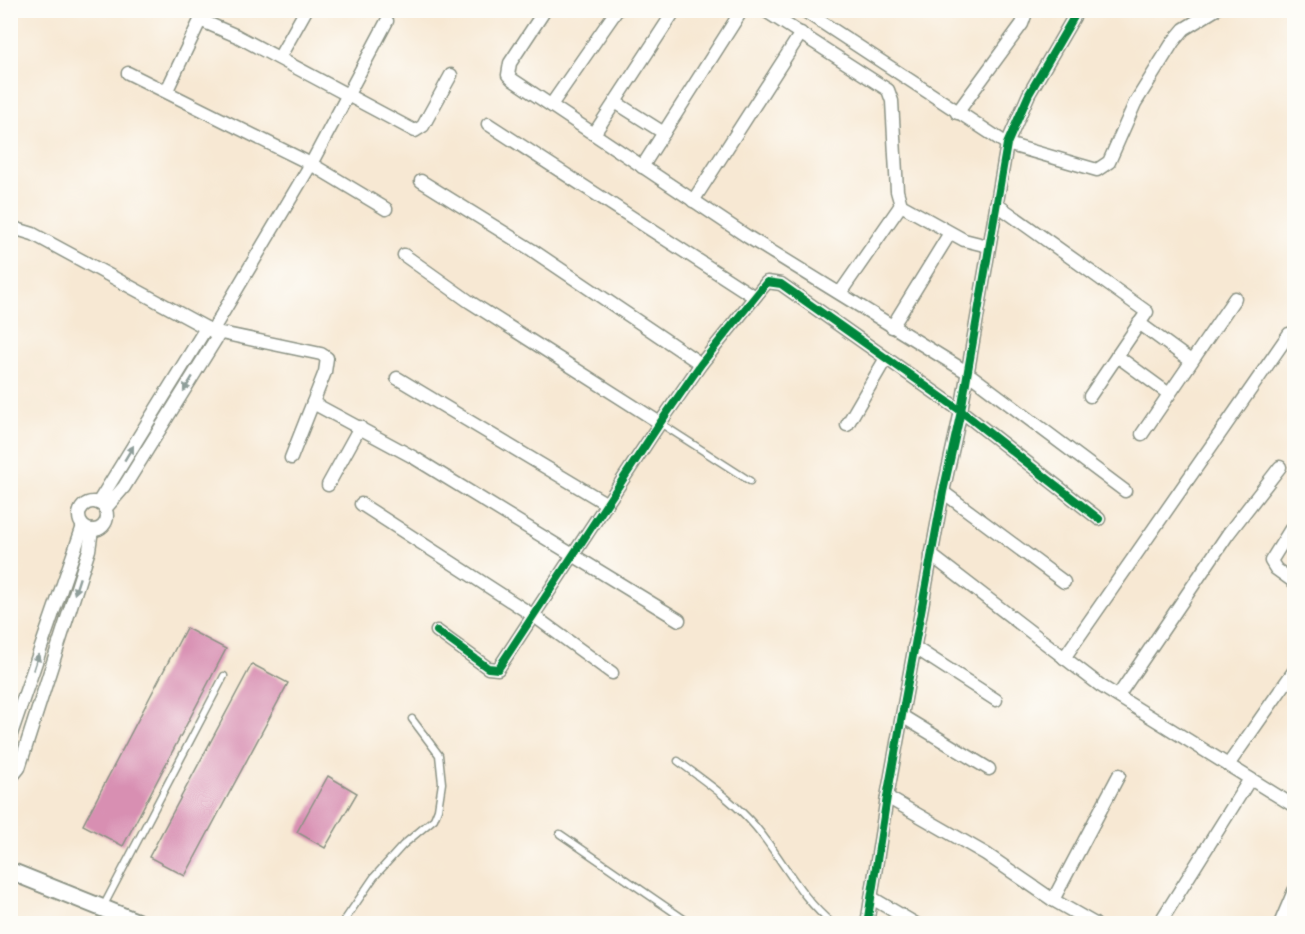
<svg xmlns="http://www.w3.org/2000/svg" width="1305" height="934" viewBox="0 0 1305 934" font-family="'IM FELL English',serif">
<rect width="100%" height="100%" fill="#fdfcf7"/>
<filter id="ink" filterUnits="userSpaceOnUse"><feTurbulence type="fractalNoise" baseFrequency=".0167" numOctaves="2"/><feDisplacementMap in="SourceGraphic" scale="12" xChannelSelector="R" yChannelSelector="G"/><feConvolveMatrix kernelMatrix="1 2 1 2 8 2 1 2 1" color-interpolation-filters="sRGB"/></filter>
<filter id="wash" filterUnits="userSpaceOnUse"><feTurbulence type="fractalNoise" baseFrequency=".008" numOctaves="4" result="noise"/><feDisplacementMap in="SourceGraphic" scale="24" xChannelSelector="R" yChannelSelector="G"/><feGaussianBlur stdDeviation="1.35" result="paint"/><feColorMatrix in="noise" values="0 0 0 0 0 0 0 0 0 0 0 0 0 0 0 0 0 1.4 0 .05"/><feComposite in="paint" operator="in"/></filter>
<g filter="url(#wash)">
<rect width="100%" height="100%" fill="#f7e8d3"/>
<g id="blocks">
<!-- building -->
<g fill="#d88fb2">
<path d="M186,628L226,649L123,846L83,825Z"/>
<path d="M252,664L288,683L185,876L149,857Z"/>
<path d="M328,776L357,793L325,848L297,832Z"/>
</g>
</g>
</g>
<g filter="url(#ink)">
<use href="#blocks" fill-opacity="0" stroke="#8b9284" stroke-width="1.5"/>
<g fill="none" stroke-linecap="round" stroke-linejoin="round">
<!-- lane casing -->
<g stroke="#8b9284" stroke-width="9">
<g id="lane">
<path d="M660,423L750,481"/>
<path d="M678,761C704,781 734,801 755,826C782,858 800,898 833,924"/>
<path d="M560,834L691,924"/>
<path d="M103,907L224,676"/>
<path d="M342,924L374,877L403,845L434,819L438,809L442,783L439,755L412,719"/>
</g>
</g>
<!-- street casing -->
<g stroke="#8b9284" stroke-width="15">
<g id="street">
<path d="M545,10L510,63L508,75L513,80L748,237L965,371L1125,491"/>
<path d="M764,10L888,90L892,101L897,191L901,205L964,240L988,246"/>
<path d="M803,10L1007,144L1097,170L1109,162L1135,103L1173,42L1184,29L1215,10"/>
<path d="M200,20L237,36L415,131L423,126L451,75"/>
<path d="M279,58L306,10"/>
<path d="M128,73L311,164L386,209"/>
<path d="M167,90L205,10"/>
<path d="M615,102L664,133"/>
<path d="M551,105L617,10"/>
<path d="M957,113L1022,24L1027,10"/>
<path d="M488,124L753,296"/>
<path d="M594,134L675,10"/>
<path d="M642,167L742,10"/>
<path d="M421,181L532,250L701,364"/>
<path d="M693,201L801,33"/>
<path d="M996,204L1147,312L1090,396"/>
<path d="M10,227L33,234L212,331L321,354L327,358L325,372L291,458"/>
<path d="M404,255L470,302L660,423"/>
<path d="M840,293L901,205"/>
<path d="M1139,323L1191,361"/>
<path d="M892,327L950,233"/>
<path d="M212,331L311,164L387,21"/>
<path d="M1117,356L1169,394"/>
<path d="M397,378L607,504"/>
<path d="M313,403L413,457L679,620"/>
<path d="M847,425L886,358"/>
<path d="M1142,434L1235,298"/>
<path d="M328,485L360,427"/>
<path d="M943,492L1064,582"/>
<circle cx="93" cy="516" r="14"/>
<path d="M98,503L206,328"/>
<path d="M361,504L534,616L612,673"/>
<path d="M105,509L124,487L219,334"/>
<path d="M1294,524L1271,561L1276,569L1294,582"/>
<path d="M931,555L1101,686L1294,806"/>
<path d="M437,631L488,668L498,669L660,423L701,364L767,282L781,284L961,411L1099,519"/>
<path d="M914,647L996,700"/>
<path d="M1064,658L1289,334"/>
<path d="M1118,696L1228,534L1280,467"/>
<path d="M902,716L989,769"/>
<path d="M10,737L83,526"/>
<path d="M1228,765L1294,671"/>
<path d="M10,779L19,768L89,550L92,530"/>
<path d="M887,797L986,854L1053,900L1095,924"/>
<path d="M872,898L916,924"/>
<path d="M1053,900L1119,775"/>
<path d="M867,924L887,797L943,492L961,411L1007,144L1029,94L1078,10"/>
<path d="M1159,924L1250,779"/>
<path d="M1280,924L1294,891"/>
</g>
</g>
<!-- secondary casing -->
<g stroke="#8b9284" stroke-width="20">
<path id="secondary" d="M10,871L142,924"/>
</g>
<!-- lane -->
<use href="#lane" stroke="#fff" stroke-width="6"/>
<!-- street -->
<use href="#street" stroke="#fff" stroke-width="12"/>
<!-- secondary -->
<use href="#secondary" stroke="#fff" stroke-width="16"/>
<!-- cycleway casing -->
<g stroke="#fdfcf7" stroke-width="11">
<g id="cycleway">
<path d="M437,631L488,668L498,669L660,423L701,364L767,282L781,284L961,411L1099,519"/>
<path d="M867,924L887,797L943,492L961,411L1007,144L1029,94L1078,10"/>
</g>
</g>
<!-- cycleway -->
<use href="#cycleway" stroke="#00873e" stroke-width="8"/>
</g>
<!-- one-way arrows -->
<defs><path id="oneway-solid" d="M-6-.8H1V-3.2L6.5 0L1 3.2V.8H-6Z" transform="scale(1.5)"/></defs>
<g fill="#8f9e9a">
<use href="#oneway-solid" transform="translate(188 384) rotate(122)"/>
<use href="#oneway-solid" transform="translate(129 453) rotate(-59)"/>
<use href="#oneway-solid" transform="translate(77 586) rotate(108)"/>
<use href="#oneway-solid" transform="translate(36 662) rotate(-72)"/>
</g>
</g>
<!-- margin -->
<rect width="1305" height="934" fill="none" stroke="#fdfcf7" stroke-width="36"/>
</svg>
